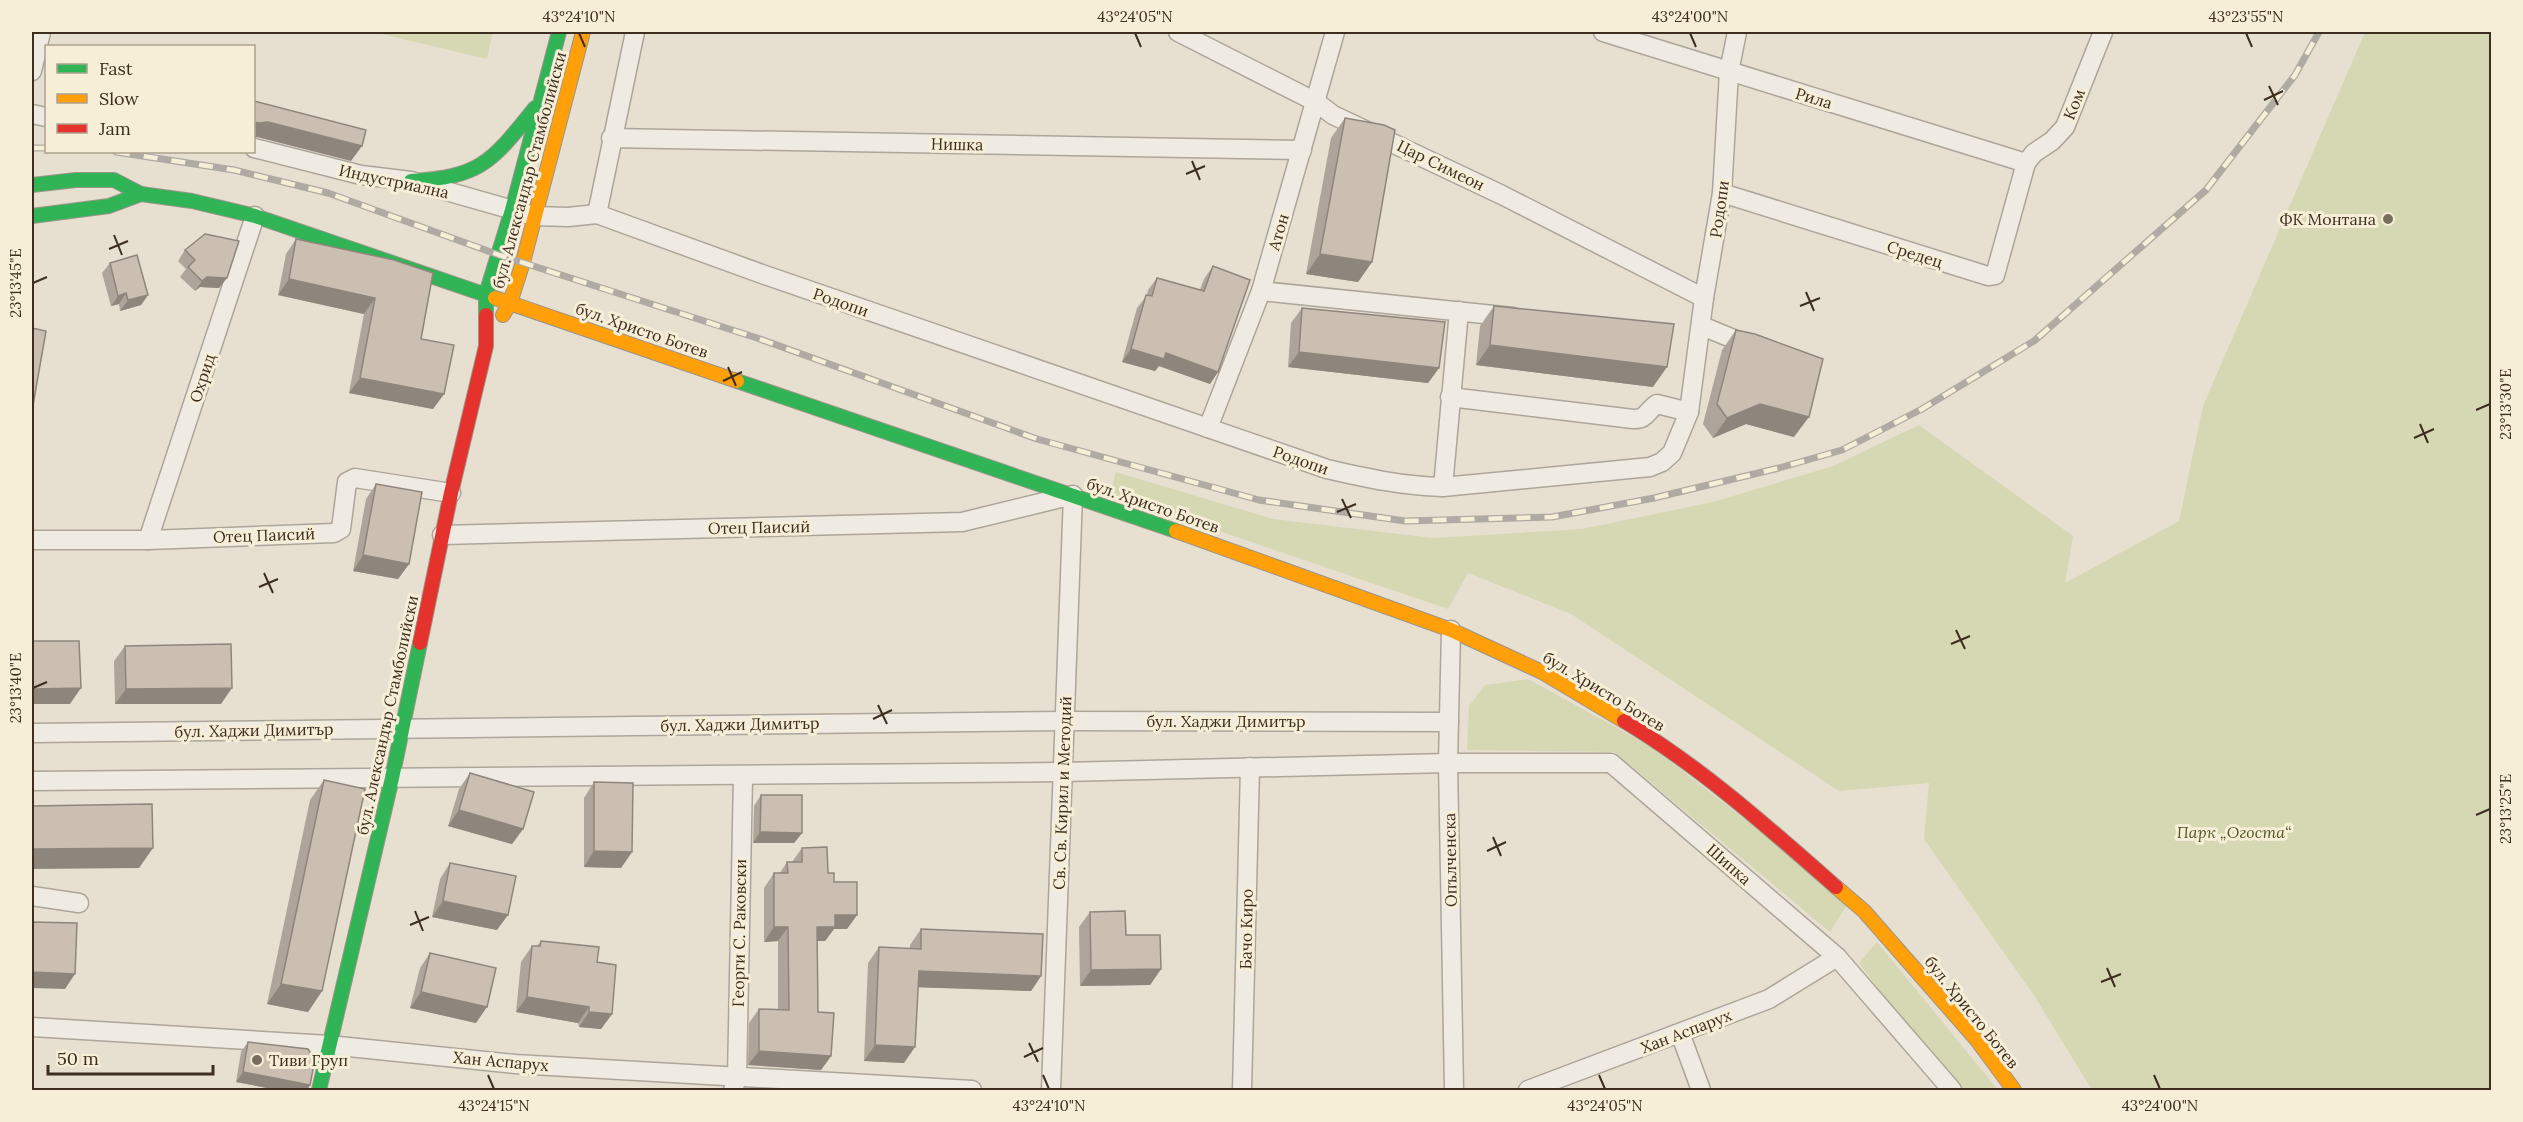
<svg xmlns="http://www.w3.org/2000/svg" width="2523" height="1122" viewBox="0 0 2523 1122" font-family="Lora,serif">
<rect width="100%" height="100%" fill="#e7e0d1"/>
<!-- green -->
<g fill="#d6d7b3">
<path d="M373,32H493L487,59Z"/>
<path d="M2365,32H2491V1090H2092L2035,997L1924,839L1929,783L1839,791L1571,614L1468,573L1448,609L1110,494L1116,472L1273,519L1433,538L1582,529L1713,502L1833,466L1919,425L2073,536L2065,583L2179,521L2203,406Z"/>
<path d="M1528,679L1650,746L1850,900L1830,932L1614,752L1467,750L1469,706L1485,685Z"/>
<path d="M1877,942L1998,1090H1954L1859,963Z"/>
</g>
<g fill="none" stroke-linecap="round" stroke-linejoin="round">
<!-- street casing -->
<g stroke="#ada599" stroke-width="21">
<g id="street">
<path d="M1178,32L1316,102L1333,115L1502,195L1704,298"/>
<path d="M1603,32L2026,163"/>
<path d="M32,71L41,32"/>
<path d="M32,114L46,117"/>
<path d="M611,138L1302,150"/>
<path d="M254,148L361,175L411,181L534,216L568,217L597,214L762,274L1327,469C1366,478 1402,486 1443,487L1650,467L1662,462L1672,453L1689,412L1704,298L1722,193L1729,72L1737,32"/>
<path d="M1722,193L1988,276L1995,275L2026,163L2034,153L2052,141L2065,127L2103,32"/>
<path d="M597,214L635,32"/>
<path d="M1261,291L1513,317"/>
<path d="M1702,326L1753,347"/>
<path d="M1450,397L1633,419C1647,420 1647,410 1657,404L1689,412"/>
<path d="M1208,428L1261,291L1335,32"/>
<path d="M1443,487L1459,311"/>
<path d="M442,535L962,522L1073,495L1051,1090"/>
<path d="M32,540H148L334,533L341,529L347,482L355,478L451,493"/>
<path d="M148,540L255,216"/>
<path d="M1451,630L1448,763L1454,1090"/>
<path d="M32,733L1064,721L1449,722"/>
<path d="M32,781L1062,772L1448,763H1611L1837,957L1952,1090"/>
<path d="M32,896L79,903"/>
<path d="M32,1027L329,1045L515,1064L972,1090"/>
<path d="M1680,1033L1701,1090"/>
<path d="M733,1090L737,1078L743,776"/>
<path d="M1242,1090L1250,767"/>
<path d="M1528,1090L1769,999L1837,957"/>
</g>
</g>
<!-- fast casing -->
<g stroke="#9c958a" stroke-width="16">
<g id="fast">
<path d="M411,181C482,177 492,161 535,108"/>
<path d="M32,185L76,180H114L141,194L192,201L255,216L495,298"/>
<path d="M32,216L109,206L141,194"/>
<path d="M486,315V294L512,210L559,32"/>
<path d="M737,381L1176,531"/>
<path d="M319,1090L392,778L420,643"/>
</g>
</g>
<!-- slow casing -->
<g stroke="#9c958a" stroke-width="16">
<g id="slow">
<path d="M495,298L737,381"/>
<path d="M503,315L510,303L523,262L583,32"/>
<path d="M1176,531L1451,630L1542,672L1624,721"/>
<path d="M1836,887L1864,911L1977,1040L2014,1090"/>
</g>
</g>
<!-- jam casing -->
<g stroke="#9c958a" stroke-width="16">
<g id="jam">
<path d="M420,643L451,493L486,346V315"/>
<path d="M1624,721C1701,767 1769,828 1836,887"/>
</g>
</g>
<!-- street -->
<use href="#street" stroke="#efebe3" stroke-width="18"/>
<!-- fast -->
<use href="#fast" stroke="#30b455" stroke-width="14"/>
<!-- slow -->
<use href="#slow" stroke="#ff9f0a" stroke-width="14"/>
<!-- jam -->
<use href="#jam" stroke="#e5322d" stroke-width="14"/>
<!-- rail casing -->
<g stroke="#afaaa2" stroke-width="7">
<g id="rail">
<path d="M32,148H46"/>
<path d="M116,152L234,170L328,193L499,255L757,338L1037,439L1259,500L1405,521L1552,517L1654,498L1779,468L1842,450L1922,409L2034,341L2206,190L2295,75L2319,32"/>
</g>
</g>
<!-- rail -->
<use href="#rail" stroke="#f7eed8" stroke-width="4.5" stroke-dasharray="14" stroke-linecap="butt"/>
</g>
<!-- wall -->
<g fill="#afa499">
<path d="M1345,118L1372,262L1358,282L1306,274L1331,138Z"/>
<path d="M296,239L394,260L421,339L444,394L433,409L349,393L364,314L278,295L286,254Z"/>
<path d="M185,250L227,278L219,288L200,287L195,291L180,277L186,269L178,261Z"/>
<path d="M110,263L148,295L141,305L120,311L119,304L111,306L102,273Z"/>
<path d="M1213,266L1218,372L1210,384L1159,366L1155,371L1122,362L1137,308L1147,295L1148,290L1157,278L1200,290L1204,279Z"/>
<path d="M1494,306L1653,387L1476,365L1480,326Z"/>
<path d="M1302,308L1439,368L1428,383L1288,367L1291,323Z"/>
<path d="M1736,330L1794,437L1746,424L1713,438L1703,424L1722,350Z"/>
<path d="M376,484L409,564L398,579L353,571L366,499Z"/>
<path d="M125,646L221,704H115L114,661Z"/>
<path d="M470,773L523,829L512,844L448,826L459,789Z"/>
<path d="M324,780L322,991L308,1012L267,1004L310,800Z"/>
<path d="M594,782L632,852L621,868L584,867V798Z"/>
<path d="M761,795L802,833L794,843H753L754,806Z"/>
<path d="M802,848L828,873L857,915L847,929H834L825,941H817L818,1012L831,1056L821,1070L748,1065L749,1023L759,1009L778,1010V941L764,942V888L774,873H780L787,862H792Z"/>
<path d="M450,863L497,930L432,917L440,879Z"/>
<path d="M1090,912L1126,935L1161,969L1150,985L1080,986L1079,927Z"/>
<path d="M921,929L1041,976L1031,991L918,987L904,1063L864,1061L868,963L879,947L910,949V945Z"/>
<path d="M541,941L597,962L612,1014L601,1029L579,1027L578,1023L516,1012L521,962L532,946H537Z"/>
<path d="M430,953L476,1023L410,1008L420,968Z"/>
<path d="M248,1042L310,1085L307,1090H278L236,1082L241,1052Z"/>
</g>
<!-- shaded-wall -->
<g fill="#8e867d">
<path d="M254,122H268L362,146L351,161L257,137L254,138Z"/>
<path d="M1320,254L1372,262L1358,282L1306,274Z"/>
<path d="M207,277L227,278L219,288L200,287L195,291L202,281Z"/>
<path d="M289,279L375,298L364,314L278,295Z"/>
<path d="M126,293L119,304L111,306L118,296Z"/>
<path d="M148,295L141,305L120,311L128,300Z"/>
<path d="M1490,345L1667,367L1653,387L1476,365Z"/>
<path d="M1131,349L1166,353L1218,372L1210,384L1159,366L1155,371L1122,362Z"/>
<path d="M1299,352L1439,368L1428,383L1288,367Z"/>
<path d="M360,378L444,394L433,409L349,393Z"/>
<path d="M1760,404L1809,417L1794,437L1746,424L1713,438L1727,418Z"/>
<path d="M363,555L409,564L398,579L353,571Z"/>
<path d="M81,688L70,704H32V689Z"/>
<path d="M232,688L221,704H115L126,689Z"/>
<path d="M459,810L523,829L512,844L448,826Z"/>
<path d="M760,832L802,833L794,843H753Z"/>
<path d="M153,848L139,868L32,869V849Z"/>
<path d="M594,851L632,852L621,868L584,867Z"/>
<path d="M443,901L508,915L497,930L432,917Z"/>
<path d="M835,915H857L847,929H834L825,941H807L817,927Z"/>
<path d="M774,927H788L778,941L764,942Z"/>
<path d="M1161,969L1150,985L1080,986L1091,970Z"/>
<path d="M919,971L1041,976L1031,991L908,987Z"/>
<path d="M32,972L75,974L65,989L32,988Z"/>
<path d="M281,984L322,991L308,1012L267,1004Z"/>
<path d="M421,992L487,1007L476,1023L410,1008Z"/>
<path d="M527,997L589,1007L578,1023L516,1012Z"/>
<path d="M589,1012L612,1014L601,1029L579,1027Z"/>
<path d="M875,1045L915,1047L904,1063L864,1061Z"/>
<path d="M759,1051L831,1056L821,1070L748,1065Z"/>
<path d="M243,1072L310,1085L307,1090H278L236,1082Z"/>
</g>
<!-- building -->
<g fill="#cbbfb2" stroke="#8e867d" stroke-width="1.5">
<path d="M254,101L366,130L362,146L268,122L259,123L254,122Z"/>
<path d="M1345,118L1384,125L1395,130L1372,262L1320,254Z"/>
<path d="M205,234L239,241L227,278L207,277L202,281L188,267L195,260L185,250Z"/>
<path d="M296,239L394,260L433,273L421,339L454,345L444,394L360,378L375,298L289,279Z"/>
<path d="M137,255L148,295L128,300L126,293L118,296L110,263Z"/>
<path d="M1213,266L1250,280L1218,372L1166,353L1164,359L1131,349L1146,295L1152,296L1157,278L1204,291Z"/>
<path d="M1494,306L1674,324L1667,367L1490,345Z"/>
<path d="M1302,308L1445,322L1439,368L1299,352Z"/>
<path d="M32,328L46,331L32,411Z"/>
<path d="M1736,330L1755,334L1823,359L1809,417L1760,404L1727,418L1717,404Z"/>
<path d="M376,484L422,492L409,564L363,555Z"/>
<path d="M32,641H79L81,688L32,689Z"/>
<path d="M231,644L232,688L126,689L125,646Z"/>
<path d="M470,773L534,792L523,829L459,810Z"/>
<path d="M324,780L365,789L322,991L281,984Z"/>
<path d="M594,782L633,783L632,852L594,851Z"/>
<path d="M761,795H802V833L760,832Z"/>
<path d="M152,804L153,848L32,849V806Z"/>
<path d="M827,847L828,873H834V882H857V915H835V927H817L818,1012L834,1013L831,1056L759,1051V1009L789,1010L788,927H774V873H788L787,862H802V848Z"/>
<path d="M450,863L516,876L508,915L443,901Z"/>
<path d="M1125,911L1126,935H1160L1161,969L1091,970L1090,912Z"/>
<path d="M32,922L77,923L75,974L32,972Z"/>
<path d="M921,929L1043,934L1041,976L919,971L915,1047L875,1045L879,947L921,949Z"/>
<path d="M541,941L599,947L597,962L616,965L612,1014L589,1012V1007L527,997L532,946H540Z"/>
<path d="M430,953L496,968L487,1007L421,992Z"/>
<path d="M248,1042L308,1049L315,1059L310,1085L243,1072Z"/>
</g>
<!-- ticks -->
<path fill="none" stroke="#3d2e20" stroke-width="2" d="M579,33L585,47M1135,33L1141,47M1690,33L1696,47M2246,33L2252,47M2269,86L2278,105M2264,100L2283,91M1192,161L1200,180M1186,174L1205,166M114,235L122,255M109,249L128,241M33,283L47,277M1806,292L1814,311M1800,306L1820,298M728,367L736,386M723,381L742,372M2476,410L2490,404M2420,424L2428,443M2414,438L2434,429M1342,499L1351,518M1337,512L1356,504M264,573L273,593M259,587L278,579M1956,630L1965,649M1951,644L1970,636M33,688L47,682M878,705L887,724M873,719L892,710M2476,815L2490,809M1493,837L1501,856M1487,851L1506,842M415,911L423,931M410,925L429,917M2107,968L2115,987M2101,982L2121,974M1029,1043L1038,1062M1024,1057L1043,1048M488,1075L494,1089M1043,1075L1049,1089M1599,1075L1605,1089M2154,1075L2160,1089"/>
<!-- markers -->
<g fill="#786c5e" stroke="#f7eed8" stroke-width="2">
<circle cx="2388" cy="219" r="6"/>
<circle cx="257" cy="1060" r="6"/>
</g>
<g text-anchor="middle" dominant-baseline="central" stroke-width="6" stroke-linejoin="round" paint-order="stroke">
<!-- street labels -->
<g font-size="16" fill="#3d2e20" stroke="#f7eed8">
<text transform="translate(1814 98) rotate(17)">Рила</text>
<text transform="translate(2074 104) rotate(-68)">Ком</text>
<text transform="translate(957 144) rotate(1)">Нишка</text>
<text transform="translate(1441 165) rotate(26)">Цар Симеон</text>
<text transform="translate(529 170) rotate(-75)">бул. Александър Стамболийски</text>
<text transform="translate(394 181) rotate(12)">Индустриална</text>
<text transform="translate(1719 209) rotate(-82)">Родопи</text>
<text transform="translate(1278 232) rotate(-74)">Атон</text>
<text transform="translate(1915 254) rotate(17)">Средец</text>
<text transform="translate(841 302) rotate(19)">Родопи</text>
<text transform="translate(642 330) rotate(19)">бул. Христо Ботев</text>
<text transform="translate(202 378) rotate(-72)">Охрид</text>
<text transform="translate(1301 460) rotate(19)">Родопи</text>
<text transform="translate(1153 505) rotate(19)">бул. Христо Ботев</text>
<text transform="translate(759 527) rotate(-1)">Отец Паисий</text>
<text transform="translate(264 535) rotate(-2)">Отец Паисий</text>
<text transform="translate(1604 691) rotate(31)">бул. Христо Ботев</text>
<text transform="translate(387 715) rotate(-78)">бул. Александър Стамболийски</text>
<text x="1226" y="721">бул. Хаджи Димитър</text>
<text transform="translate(740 724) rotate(-1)">бул. Хаджи Димитър</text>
<text transform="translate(254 730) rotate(-1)">бул. Хаджи Димитър</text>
<text transform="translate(1062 793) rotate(-88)">Св. Св. Кирил и Методий</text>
<text transform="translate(1450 860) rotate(-91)">Опълченска</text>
<text transform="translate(1729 864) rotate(41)">Шипка</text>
<text transform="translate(1246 929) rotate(-89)">Бачо Киро</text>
<text transform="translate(739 933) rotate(-89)">Георги С. Раковски</text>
<text transform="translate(1972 1012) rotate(51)">бул. Христо Ботев</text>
<text transform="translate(1686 1031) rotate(-21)">Хан Аспарух</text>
<text transform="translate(501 1061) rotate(5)">Хан Аспарух</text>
</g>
<!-- poi labels -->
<g font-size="16" fill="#3d2e20" stroke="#f7eed8" text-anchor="end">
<text x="2376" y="219">ФК Монтана</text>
<text x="269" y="1060" text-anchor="start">Тиви Груп</text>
</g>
<!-- park labels -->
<g font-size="16" font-style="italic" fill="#4d5a26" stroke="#f7eed8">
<text x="2234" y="832">Парк „Огоста“</text>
</g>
</g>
<!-- border -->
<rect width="2523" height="1122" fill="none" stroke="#f7eed8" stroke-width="66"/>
<!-- legend -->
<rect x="45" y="45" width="210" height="108" fill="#f7eed8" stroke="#ada18e" stroke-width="1.5"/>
<rect x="57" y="64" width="30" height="9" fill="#30b455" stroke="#ada18e" stroke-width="1.5"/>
<text x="99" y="75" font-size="18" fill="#3d2e20">Fast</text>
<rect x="57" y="94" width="30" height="9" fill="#ff9f0a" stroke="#ada18e" stroke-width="1.5"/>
<text x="99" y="105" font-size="18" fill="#3d2e20">Slow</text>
<rect x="57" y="124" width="30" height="9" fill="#e5322d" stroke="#ada18e" stroke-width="1.5"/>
<text x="99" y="135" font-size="18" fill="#3d2e20">Jam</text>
<!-- scale -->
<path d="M48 1065v9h165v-9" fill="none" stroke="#3d2e20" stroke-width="3"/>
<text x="57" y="1065" font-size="18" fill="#3d2e20" stroke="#f7eed8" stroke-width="4.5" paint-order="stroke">50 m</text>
<rect x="33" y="33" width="2457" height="1056" fill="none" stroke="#3d2e20" stroke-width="2"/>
<g font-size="15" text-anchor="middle" fill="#3d2e20">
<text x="579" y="22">43°24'10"N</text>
<text x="1135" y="22">43°24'05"N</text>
<text x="1690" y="22">43°24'00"N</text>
<text x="2246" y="22">43°23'55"N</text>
<text transform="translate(16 283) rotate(-90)" y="5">23°13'45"E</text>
<text transform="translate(2506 404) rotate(-90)" y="5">23°13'30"E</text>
<text transform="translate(16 688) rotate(-90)" y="5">23°13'40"E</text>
<text transform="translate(2506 809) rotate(-90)" y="5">23°13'25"E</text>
<text x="494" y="1111">43°24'15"N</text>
<text x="1049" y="1111">43°24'10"N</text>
<text x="1605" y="1111">43°24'05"N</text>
<text x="2160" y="1111">43°24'00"N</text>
</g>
</svg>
